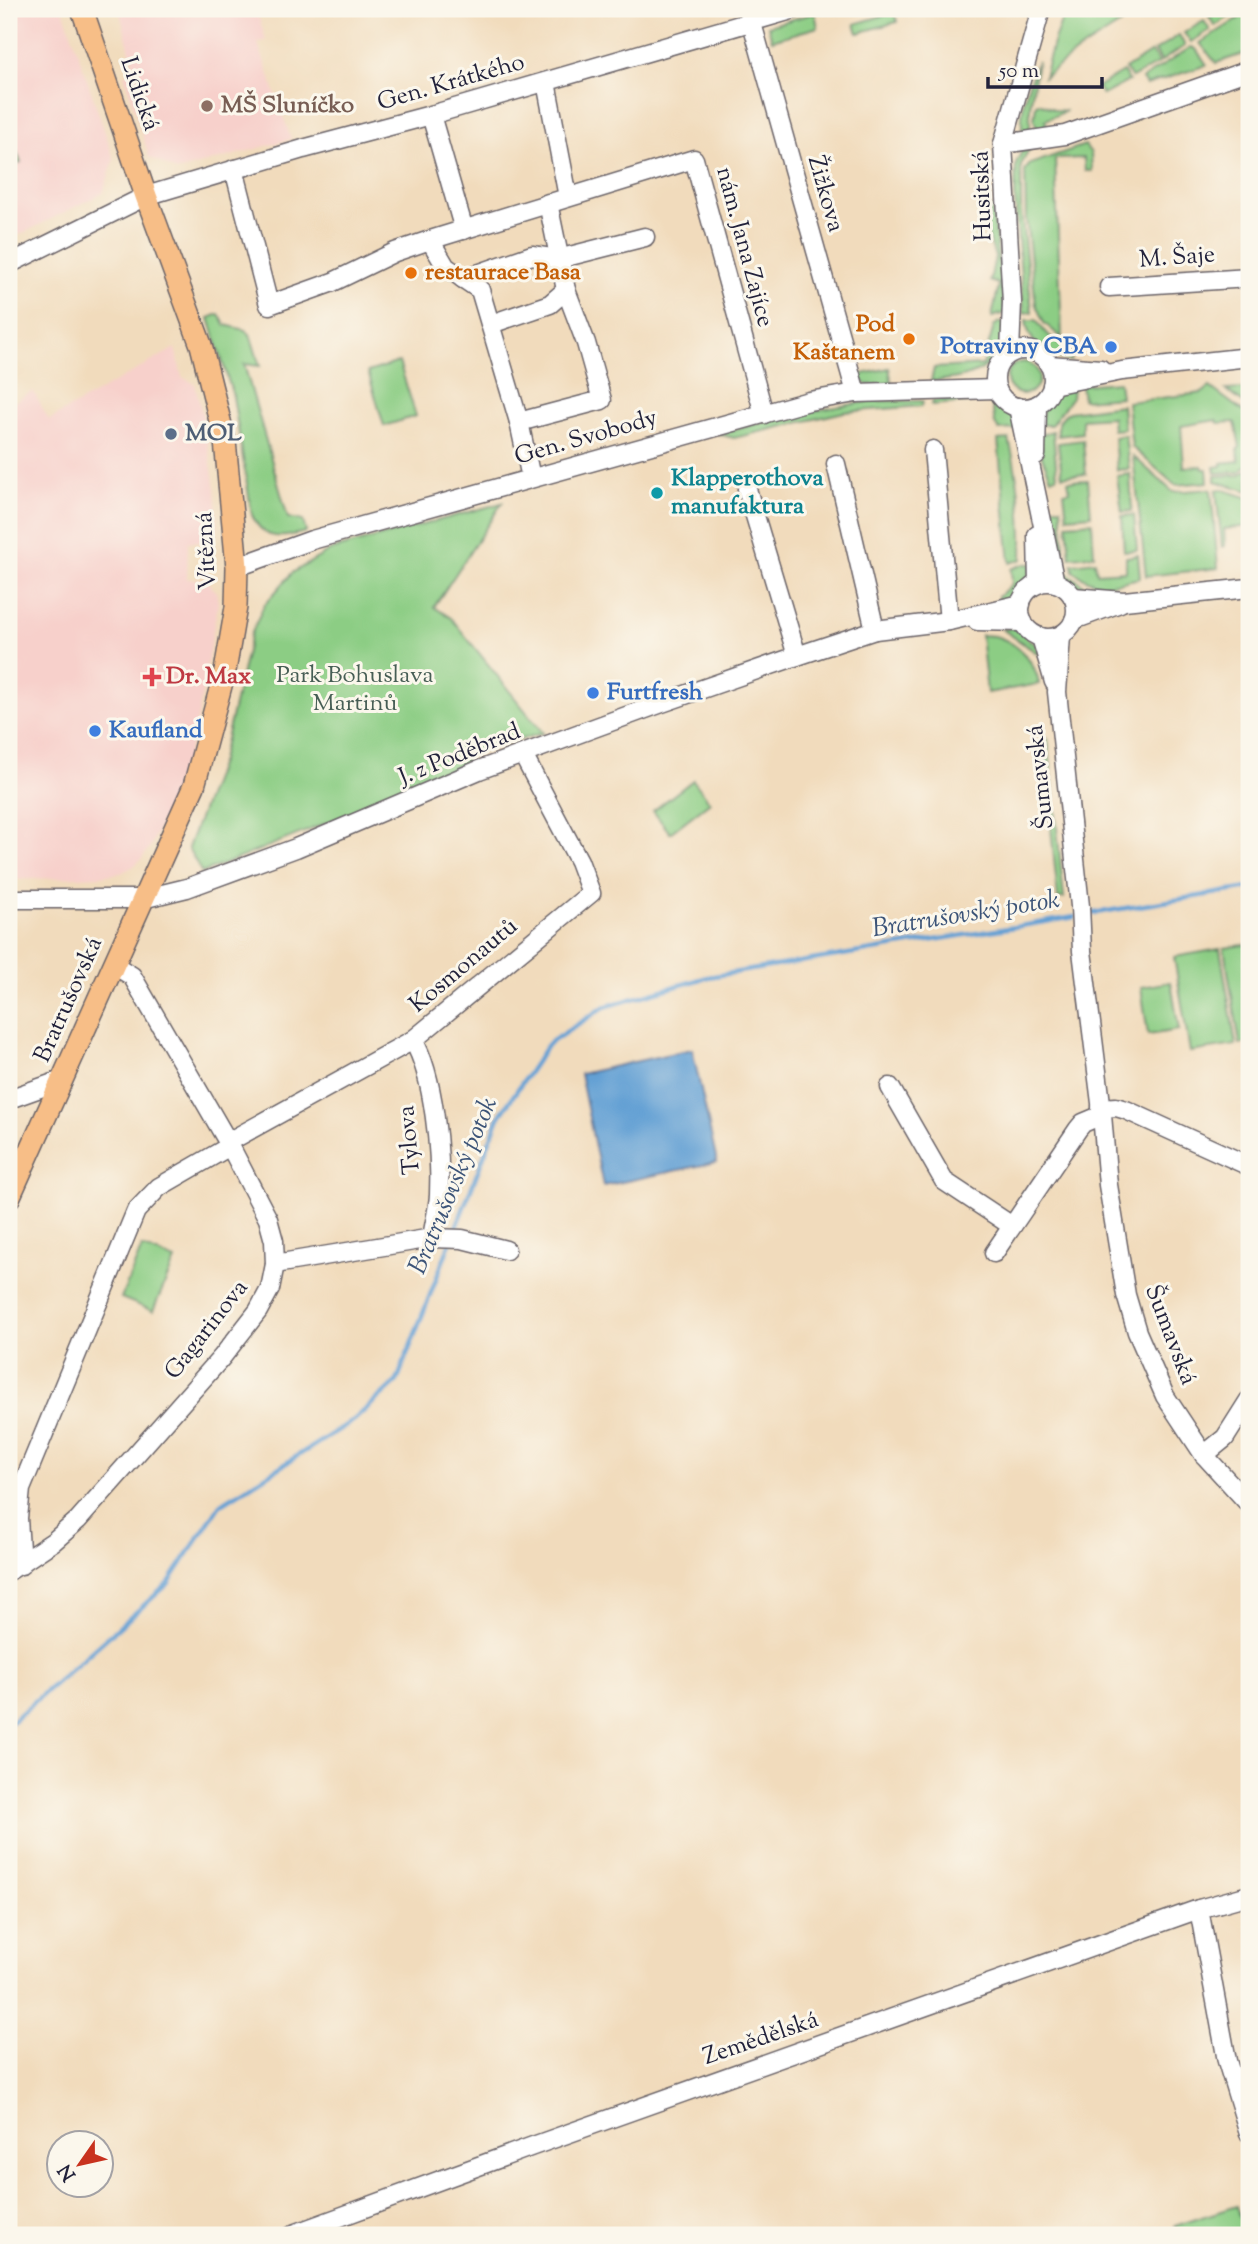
<svg xmlns="http://www.w3.org/2000/svg" width="1258" height="2244" viewBox="0 0 1258 2244" font-family="'Sorts Mill Goudy',serif">
<rect width="100%" height="100%" fill="#fbf7ec"/>
<filter id="ink" filterUnits="userSpaceOnUse"><feTurbulence type="fractalNoise" baseFrequency=".0143" numOctaves="2"/><feDisplacementMap in="SourceGraphic" scale="14" xChannelSelector="R" yChannelSelector="G"/><feConvolveMatrix kernelMatrix="1 2 1 2 8 2 1 2 1" color-interpolation-filters="sRGB"/></filter>
<filter id="wash" filterUnits="userSpaceOnUse"><feTurbulence type="fractalNoise" baseFrequency=".00686" numOctaves="4" result="noise"/><feDisplacementMap in="SourceGraphic" scale="28" xChannelSelector="R" yChannelSelector="G"/><feGaussianBlur stdDeviation="1.57" result="paint"/><feColorMatrix in="noise" values="0 0 0 0 0 0 0 0 0 0 0 0 0 0 0 0 0 1.4 0 .05"/><feComposite in="paint" operator="in"/></filter>
<g filter="url(#wash)">
<rect width="100%" height="100%" fill="#f1dbbc"/>
<!-- built -->
<g fill="#f7d0cb">
<path d="M9,9H63L114,159L103,193L9,240Z"/>
<path d="M119,9H261L258,15L266,40L258,43L291,139L177,171L149,157L124,74L135,71Z"/>
<path d="M175,348L182,377L195,384L205,426L215,488L218,528L209,541L188,542L187,579H204L216,591L218,603L198,716L183,774L151,845L143,857L134,866L121,873L100,876L9,880V405L33,391L49,420Z"/>
</g>
<!-- green -->
<g fill="#8ccd84" stroke="#577860" stroke-width="2">
<path d="M1066,9H1144L1078,51L1044,77L1053,43Z"/>
<path d="M1223,9L1240,10L1215,26L1209,17Z"/>
<path d="M895,12L897,22L858,33L855,24Z"/>
<path d="M815,13L818,27L772,40L768,26Z"/>
<path d="M1244,15L1249,21V52L1216,63L1200,43Z"/>
<path d="M1204,21L1210,30L1191,42L1184,33Z"/>
<path d="M1179,35L1185,46L1161,61L1155,51Z"/>
<path d="M1191,47L1196,49L1207,65L1146,85L1142,79Z"/>
<path d="M1152,52L1159,63L1132,78L1125,69Z"/>
<path d="M1038,61L1030,106V131L1022,129C1020,106 1029,82 1038,61Z"/>
<path d="M1123,72L1129,81L1103,95L1097,87Z"/>
<path d="M1039,103L1056,110L1066,111L1045,120L1049,130L1039,132L1034,120L1036,104Z"/>
<path d="M9,136L21,162L9,168Z"/>
<path d="M1085,145L1091,153L1092,171H1085L1084,158L1055,159L1062,338L1044,323L1036,305L1026,218L1025,170L1030,164Z"/>
<path d="M1030,147L1021,165V211L1032,312L1024,313L1015,198L1016,163L1022,151Z"/>
<path d="M992,207L1005,313L992,317L999,284L990,281L995,257L987,231L988,210Z"/>
<path d="M219,314L225,325L245,330L250,334L260,366L244,364L288,518L303,521L306,532C281,538 264,542 252,515L233,396L209,318Z"/>
<path d="M1026,320H1036L1045,332L1070,352L1071,361C1049,357 1028,345 1026,320Z"/>
<path d="M999,322L1005,324C1002,369 973,379 931,381L934,368L983,365L994,326Z"/>
<circle cx="1023" cy="378" r="16"/>
<path d="M399,362L416,416L384,426L368,372Z"/>
<path d="M889,368L892,384L867,385L860,378L859,375Z"/>
<path d="M1119,382L1121,397L1083,400L1081,385Z"/>
<path d="M1073,386L1072,397L1051,425H1042C1039,405 1055,391 1073,386Z"/>
<path d="M1210,387L1249,416V464L1239,472L1215,473L1214,467L1222,466V463L1239,461L1238,449L1240,447L1235,422L1218,423L1217,420L1181,426L1184,467L1202,466L1203,469H1207L1208,482L1175,485L1132,447L1127,402L1202,393Z"/>
<path d="M1243,389L1249,392V407L1226,390Z"/>
<path d="M993,396L1013,413L1017,429L999,430L995,424L992,405L987,401L932,405L933,400Z"/>
<path d="M872,401H923L922,406L844,412L734,438L718,434L795,414Z"/>
<path d="M1122,405L1124,429L1113,430L1112,417L1082,419V433L1058,436C1057,426 1059,417 1069,412Z"/>
<path d="M1053,431L1057,477L1051,478L1042,457L1041,434Z"/>
<path d="M1125,435L1129,469L1117,470L1114,437Z"/>
<path d="M1009,439C1019,479 1023,518 1022,559L1010,563L998,440Z"/>
<path d="M1083,440L1086,474L1062,476L1058,443Z"/>
<path d="M1133,456L1173,492L1211,489L1218,568L1146,576Z"/>
<path d="M1249,469V491L1215,481V476L1239,475Z"/>
<path d="M1130,474L1132,511L1122,512L1117,476Z"/>
<path d="M1088,480L1091,515L1067,517L1064,492L1070,491L1068,481Z"/>
<path d="M1221,489L1249,498V526L1224,529L1225,546L1222,547L1216,490Z"/>
<path d="M502,503L434,607L451,618L543,733L466,755V762L424,784L202,873L188,848L221,760L251,634L264,605L292,573L331,550Z"/>
<path d="M1053,507H1061L1064,550L1055,551L1051,536Z"/>
<path d="M1134,515L1137,550L1124,551L1122,516Z"/>
<path d="M1092,522L1094,555L1070,557L1067,524Z"/>
<path d="M1138,555L1140,578C1109,584 1101,591 1073,571L1072,564L1095,561L1097,573L1126,571V557Z"/>
<path d="M1065,559L1067,573L1095,593C1072,588 1063,584 1056,560Z"/>
<path d="M1025,564H1031C1029,585 1018,596 999,604L998,597L1012,584L1011,569Z"/>
<path d="M1014,628L1036,645L1040,655L1002,629Z"/>
<path d="M981,635C987,636 993,635 998,637C1019,644 1036,663 1039,684L987,693Z"/>
<path d="M1042,738L1048,739L1064,898H1058Z"/>
<path d="M693,780L710,802L670,833L653,811Z"/>
<path d="M1249,944V1043L1240,1044L1224,948Z"/>
<path d="M1220,949L1236,1045L1190,1052L1174,957Z"/>
<path d="M1171,982L1179,1030L1148,1035L1141,987Z"/>
<path d="M142,1247L175,1260L153,1311L121,1298Z"/>
<path d="M1236,2206L1245,2235H1178L1175,2226Z"/>
</g>
<!-- water -->
<path fill="#63a0d4" stroke="#426188" stroke-width="2" d="M692,1049L717,1162L603,1186L580,1074Z"/>
<g fill="none" stroke-linecap="round" stroke-linejoin="round">
<!-- stream -->
<g stroke="#63a0d4" stroke-width="4.5">
<path d="M1083,915L1249,888"/>
<path d="M453,1235L499,1117L548,1044L604,1007L708,977L1075,917"/>
<path d="M9,1724L168,1584L220,1505L354,1420L397,1381L450,1243"/>
</g>
</g>
</g>
<g filter="url(#ink)">
<g fill="none" stroke-linecap="round" stroke-linejoin="round">
<!-- minor casing -->
<g stroke="#6a6368" stroke-width="21">
<g id="minor">
<path d="M748,9L856,393"/>
<path d="M546,82L568,197"/>
<path d="M431,115L464,230"/>
<path d="M1003,144L1065,135L1249,70"/>
<path d="M234,169L269,305L333,282L395,252L430,240L446,267L480,290L519,422L531,478"/>
<path d="M430,240L694,159L764,414"/>
<path d="M9,264L146,196L303,149L431,115L795,9"/>
<path d="M463,279L532,255L558,259L645,237"/>
<path d="M1109,287L1249,278"/>
<path d="M491,324L550,304L566,290L548,203"/>
<circle cx="1024" cy="379" r="29"/>
<path d="M1010,353L1012,302L1003,144L1041,9"/>
<path d="M1049,365L1101,369"/>
<path d="M1052,385L1122,371L1249,357"/>
<path d="M1018,407L1055,583"/>
<path d="M519,422L602,400L586,343L566,290"/>
<path d="M933,450L949,621"/>
<path d="M1036,455L1037,405"/>
<path d="M836,464L875,630"/>
<path d="M747,489L797,656"/>
<path d="M1037,535L1038,584"/>
<path d="M237,567L312,540L809,401L856,393L997,389"/>
<circle cx="1048" cy="610" r="28"/>
<path d="M1073,597L1124,601L1249,588"/>
<path d="M1074,620L1120,603"/>
<path d="M977,621L1023,622"/>
<path d="M1061,636L1057,692L1080,906L1082,951L1101,1103L1108,1185L1126,1295L1137,1332L1165,1396L1204,1455L1249,1504"/>
<path d="M1041,637L1054,682"/>
<path d="M9,899H142L187,888L296,848L479,770L662,703L797,656L875,630L949,621L1021,604"/>
<path d="M890,1087L944,1181L1012,1226"/>
<path d="M9,1099L62,1080"/>
<path d="M1101,1108L1116,1107L1126,1110L1249,1166"/>
<path d="M228,1142L413,1040L591,893L579,861L523,755"/>
<path d="M432,1238L462,1239L506,1250"/>
<path d="M994,1253L1078,1129L1083,1123L1102,1115"/>
<path d="M275,1264L432,1238C434,1224 438,1210 439,1195C441,1154 434,1075 413,1040"/>
<path d="M1204,1455L1225,1438L1249,1400"/>
<path d="M21,1565L18,1518L21,1489L136,1211L159,1187L230,1146"/>
<path d="M9,1571L54,1541L78,1520L222,1357L258,1311L270,1289L275,1264L274,1241L268,1219L228,1142L132,976L114,965"/>
<path d="M1199,1909L1227,2061L1249,2133"/>
<path d="M291,2235L533,2146L1199,1909L1249,1895"/>
</g>
</g>
<!-- major casing -->
<g stroke="#6a6368" stroke-width="24">
<path id="major" d="M9,1198L194,786L225,671L236,607L237,567L225,441L201,345L146,196L82,9"/>
</g>
<!-- minor -->
<use href="#minor" stroke="#fff" stroke-width="18"/>
<!-- major -->
<use href="#major" stroke="#f7be87" stroke-width="21"/>
</g>
</g>
<!-- markers -->
<circle fill="#8d6e63" stroke="#fbf7ec" stroke-width="2.5" cx="207" cy="106" r="7"/>
<g fill="#e8710a" stroke="#fbf7ec" stroke-width="2.5">
<circle cx="411" cy="273" r="7"/>
<circle cx="909" cy="339" r="7"/>
</g>
<g fill="#3f7fe0" stroke="#fbf7ec" stroke-width="2.5">
<circle cx="1111" cy="347" r="7"/>
<circle cx="593" cy="693" r="7"/>
<circle cx="95" cy="731" r="7"/>
</g>
<circle fill="#5c6f8a" stroke="#fbf7ec" stroke-width="2.5" cx="171" cy="434" r="7"/>
<circle fill="#0f9aa8" stroke="#fbf7ec" stroke-width="2.5" cx="657" cy="493" r="7"/>
<path fill="#e0444e" stroke="#fbf7ec" stroke-width="2.5" d="M148.5 666.5h7v7h7v7h-7v7h-7v-7h-7v-7h7z"/>
<g text-anchor="middle" dominant-baseline="central" stroke-width="6" stroke-linejoin="round" paint-order="stroke">
<!-- street labels -->
<g font-size="24" fill="#22223b" stroke="#fbf7ec">
<text transform="translate(451 83) rotate(-16)">Gen. Krátkého</text>
<text transform="translate(139 94) rotate(71)">Lidická</text>
<text transform="translate(825 194) rotate(74)">Žižkova</text>
<text transform="translate(983 196) rotate(-92)">Husitská</text>
<text transform="translate(744 247) rotate(75)">nám. Jana Zajíce</text>
<text transform="translate(1177 258) rotate(-4)">M. Šaje</text>
<text transform="translate(586 438) rotate(-16)">Gen. Svobody</text>
<text transform="translate(207 551) rotate(-93)">Vítězná</text>
<text transform="translate(460 755) rotate(-22)">J. z Poděbrad</text>
<text transform="translate(1041 777) rotate(-96)">Šumavská</text>
<text transform="translate(464 966) rotate(-40)">Kosmonautů</text>
<text transform="translate(69 1000) rotate(-66)">Bratrušovská</text>
<text transform="translate(410 1140) rotate(-95)">Tylova</text>
<text transform="translate(207 1330) rotate(-52)">Gagarinova</text>
<text transform="translate(1170 1335) rotate(69)">Šumavská</text>
<text transform="translate(761 2039) rotate(-19)">Zemědělská</text>
</g>
<!-- education labels -->
<g font-size="24" font-weight="bold" fill="#785e54" stroke="#fbf7ec" text-anchor="start">
<text x="221" y="106">MŠ Sluníčko</text>
</g>
<!-- food labels -->
<g font-size="24" font-weight="bold" fill="#c56008" stroke="#fbf7ec" text-anchor="start">
<text x="425" y="273">restaurace Basa</text>
<text x="895" y="325" text-anchor="end">Pod<tspan x="895" dy="28">Kaštanem</tspan></text>
</g>
<!-- shop labels -->
<g font-size="24" font-weight="bold" fill="#366cbe" stroke="#fbf7ec" text-anchor="start">
<text x="1097" y="347" text-anchor="end">Potraviny CBA</text>
<text x="607" y="693">Furtfresh</text>
<text x="109" y="731">Kaufland</text>
</g>
<!-- service labels -->
<g font-size="24" font-weight="bold" fill="#4e5e75" stroke="#fbf7ec" text-anchor="start">
<text x="185" y="434">MOL</text>
</g>
<!-- culture labels -->
<g font-size="24" font-weight="bold" fill="#0d838f" stroke="#fbf7ec" text-anchor="start">
<text x="671" y="479">Klapperothova<tspan x="671" dy="28">manufaktura</tspan></text>
</g>
<!-- park labels -->
<g font-size="24" fill="#475e55" stroke="#fbf7ec">
<text x="355" y="676">Park Bohuslava<tspan x="355" dy="28">Martinů</tspan></text>
</g>
<!-- health labels -->
<g font-size="24" font-weight="bold" fill="#be3a42" stroke="#fbf7ec" text-anchor="start">
<text x="166" y="677">Dr. Max</text>
</g>
<!-- water labels -->
<g font-size="26" font-style="italic" fill="#3c5478" stroke="#fbf7ec">
<text transform="translate(966 915) rotate(-9)">Bratrušovský potok</text>
<text transform="translate(454 1186) rotate(-67)">Bratrušovský potok</text>
</g>
</g>
<!-- margin -->
<rect width="1258" height="2244" fill="none" stroke="#fbf7ec" stroke-width="35"/>
<!-- north arrow -->
<g transform="translate(80 2164) rotate(236)"><circle r="33" fill="#fbf7ec" stroke="#a4a2a5" stroke-width="2"/>
<path d="M0-5L12 26L0 18L-12 26Z" fill="#c8321e"/>
<text y="-10" font-size="19" font-weight="bold" text-anchor="middle" fill="#22223b">N</text>
</g>
<!-- scale -->
<path d="M988 77v10h114v-10" fill="none" stroke="#22223b" stroke-width="3.5"/>
<text x="999" y="77" font-size="21" fill="#22223b" stroke="#fbf7ec" stroke-width="5" paint-order="stroke">50 m</text>
</svg>
